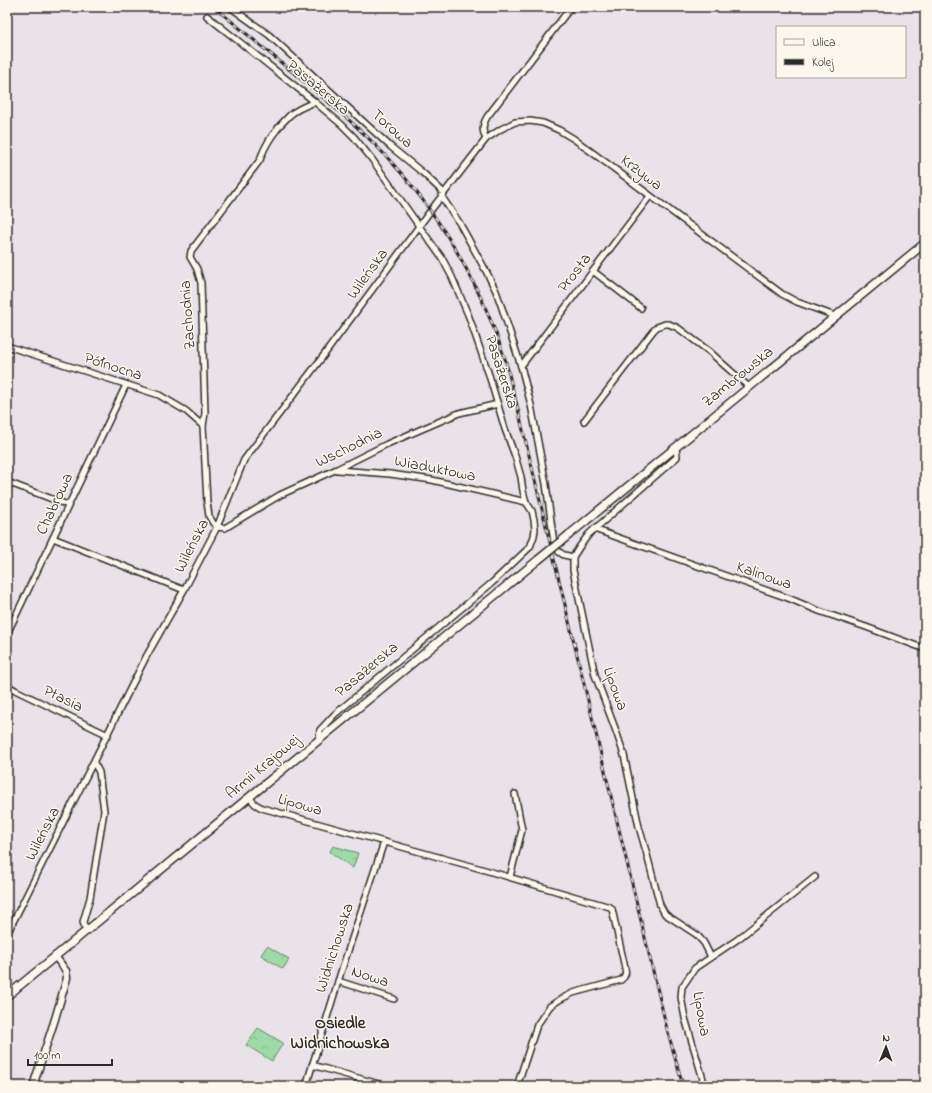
<svg xmlns="http://www.w3.org/2000/svg" width="932" height="1093" viewBox="0 0 932 1093" font-family="'Indie Flower',sans-serif">
<defs>
<pattern id="park-crowns" width="20" height="18" patternUnits="userSpaceOnUse"><rect width="20" height="18" fill="#9bdca6"/><path d="M2 6a3 3 0 1 1 6 0M12 15a3 3 0 1 1 6 0" fill="none" stroke="#86bd8f"/></pattern>
</defs>
<rect width="100%" height="100%" fill="#e9e2e9"/>
<filter id="ink" filterUnits="userSpaceOnUse"><feTurbulence type="fractalNoise" baseFrequency=".025" numOctaves="2"/><feDisplacementMap in="SourceGraphic" scale="8" xChannelSelector="R" yChannelSelector="G"/><feConvolveMatrix kernelMatrix="1 2 1 2 8 2 1 2 1" color-interpolation-filters="sRGB"/></filter>
<g filter="url(#ink)">
<!-- park -->
<g fill="url(#park-crowns)" stroke="#638468">
<path d="M333,846L358,853L353,868L330,852Z"/>
<path d="M267,946L289,959L283,969L261,955Z"/>
<path d="M258,1028L283,1043L272,1061L246,1045Z"/>
</g>
<g fill="none" stroke-linecap="round" stroke-linejoin="round">
<!-- minor casing -->
<g stroke="#2b2b2b" stroke-width="8">
<g id="minor">
<path d="M230,7L269,35L391,147L423,173L444,193"/>
<path d="M207,16L315,102L341,124L354,137L371,158L393,189L419,226L442,258L452,277L469,317L489,375L505,429L515,456L521,477L523,491L526,502L532,511L534,520L535,529L534,536L530,547L493,582L335,714L320,730L319,739"/>
<path d="M486,139C482,130 482,126 487,117L571,7"/>
<path d="M442,197L460,224L486,271L496,291L502,308L521,366L531,405L546,484L554,543L559,552L564,555L573,557"/>
<path d="M593,271L641,308"/>
<path d="M7,346L159,395L186,411L203,426"/>
<path d="M521,366L650,196"/>
<path d="M584,421L653,331L657,327L665,324H669L678,328L710,352L723,364L749,387"/>
<path d="M676,447L677,457L589,534L580,546L573,557V570L595,675L616,731L624,755L639,827L646,851L660,905L665,914L697,935L704,943L711,957"/>
<path d="M338,470L390,474L432,480L526,502"/>
<path d="M7,482L68,505"/>
<path d="M217,527L213,523L209,516L207,502L203,426L205,413L201,283L197,269L190,257L191,251L260,160C265,144 277,127 290,115C297,109 307,105 315,102"/>
<path d="M217,527L225,528L280,495L337,469L387,444L459,413L498,404"/>
<path d="M594,529L788,598L819,611L866,627L925,649"/>
<path d="M53,538L184,590"/>
<path d="M7,634L126,385"/>
<path d="M7,685L15,690L108,735"/>
<path d="M249,797L255,804L262,808L478,868L610,907L612,909L625,968C626,973 626,976 621,980L573,993L561,999L550,1006L537,1025L517,1086"/>
<path d="M510,877L522,830L515,794"/>
<path d="M86,931L83,922L90,898L104,811L99,772L94,763"/>
<path d="M7,934L146,657L184,590L217,527L244,460L324,355L431,210L486,139L501,129L515,122L530,121L543,123L559,130L574,139L616,170L782,294L797,302L835,316"/>
<path d="M338,981L394,999"/>
<path d="M312,1065L386,1086"/>
<path d="M306,1086L341,972L384,842"/>
<path d="M705,1086L685,1018L681,997L682,987L695,968L738,939L815,877"/>
</g>
</g>
<!-- tertiary casing -->
<g stroke="#2b2b2b" stroke-width="9">
<path id="tertiary" d="M33,1086L55,1019L67,978L66,971L55,956"/>
</g>
<!-- secondary casing -->
<g stroke="#2b2b2b" stroke-width="10">
<g id="secondary">
<path d="M570,534L925,243"/>
<path d="M7,996L538,560"/>
</g>
</g>
<!-- minor -->
<use href="#minor" stroke="#fbf7ec" stroke-width="5"/>
<!-- tertiary -->
<use href="#tertiary" stroke="#fbf7ec" stroke-width="6"/>
<!-- secondary -->
<use href="#secondary" stroke="#fbf7ec" stroke-width="7"/>
<!-- rail casing -->
<g stroke="#2b2b2b" stroke-width="3">
<path id="rail" d="M214,7C241,29 268,52 295,74C326,100 358,126 385,155C439,212 481,285 505,359C509,372 511,385 515,397L667,1029L683,1086"/>
</g>
<!-- rail -->
<use href="#rail" stroke="#fbf7ec" stroke-width="1.5" stroke-dasharray="4.5" stroke-linecap="butt"/>
<!-- secondary-bridge casing -->
<g stroke="#2b2b2b" stroke-width="10" stroke-linecap="butt">
<path id="secondary-bridge" d="M538,560L570,534"/>
</g>
<!-- secondary-bridge -->
<use href="#secondary-bridge" stroke="#fbf7ec" stroke-width="7"/>
</g>
</g>
<g text-anchor="middle" dominant-baseline="central" stroke-width="3" stroke-linejoin="round" paint-order="stroke">
<!-- street labels -->
<g font-size="16" fill="#2b2b2b" stroke="#fbf7ec">
<text transform="translate(318 88) rotate(40)">Pasażerska</text>
<text transform="translate(392 129) rotate(42)">Torowa</text>
<text transform="translate(641 173) rotate(37)">Krzywa</text>
<text transform="translate(575 273) rotate(-53)">Prosta</text>
<text transform="translate(368 274) rotate(-54)">Wileńska</text>
<text transform="translate(188 315) rotate(-94)">Zachodnia</text>
<text transform="translate(113 367) rotate(18)">Północna</text>
<text transform="translate(501 372) rotate(72)">Pasażerska</text>
<text transform="translate(738 377) rotate(-39)">Zambrowska</text>
<text transform="translate(349 448) rotate(-26)">Wschodnia</text>
<text transform="translate(435 469) rotate(11)">Wiaduktowa</text>
<text transform="translate(55 504) rotate(-65)">Chabrowa</text>
<text transform="translate(192 546) rotate(-63)">Wileńska</text>
<text transform="translate(764 576) rotate(19)">Kalinowa</text>
<text transform="translate(367 670) rotate(-40)">Pasażerska</text>
<text transform="translate(615 689) rotate(70)">Lipowa</text>
<text transform="translate(63 699) rotate(26)">Ptasia</text>
<text transform="translate(263 767) rotate(-40)">Armii Krajowej</text>
<text transform="translate(300 805) rotate(16)">Lipowa</text>
<text transform="translate(43 834) rotate(-63)">Wileńska</text>
<text transform="translate(335 948) rotate(-72)">Widnichowska</text>
<text transform="translate(370 977) rotate(18)">Nowa</text>
<text transform="translate(701 1014) rotate(80)">Lipowa</text>
</g>
<!-- neighbourhood labels -->
<g font-size="17" font-weight="bold" fill="#2b2b2b" stroke="#fbf7ec">
<text x="340" y="1023">Osiedle<tspan x="340" dy="20">Widnichowska</tspan></text>
</g>
</g>
<!-- margin -->
<rect width="932" height="1093" fill="none" stroke="#fbf7ec" stroke-width="24"/>
<rect x="12" y="12" width="908" height="1069" fill="none" stroke="#2b2b2b" stroke-width="1.5" filter="url(#ink)"/>
<!-- legend -->
<rect x="776" y="26" width="130" height="52" fill="#fbf7ec" stroke="#a8a59f"/>
<rect x="784" y="39" width="20" height="6" fill="#fbf7ec" stroke="#a8a59f"/>
<text x="812" y="46" font-size="12" fill="#2b2b2b">Ulica</text>
<rect x="784" y="59" width="20" height="6" fill="#2b2b2b" stroke="#a8a59f"/>
<text x="812" y="66" font-size="12" fill="#2b2b2b">Kolej</text>
<!-- north arrow -->
<g transform="translate(886 1047) rotate(1)" stroke="#fbf7ec" stroke-width="3" paint-order="stroke">
<path d="M0-3L7 15L0 10L-7 15Z" fill="#2b2b2b"/>
<text y="-6" font-size="11" font-weight="bold" text-anchor="middle" fill="#2b2b2b">N</text>
</g>
<!-- scale -->
<path d="M28 1059v6h84v-6" fill="none" stroke="#2b2b2b" stroke-width="2"/>
<text x="34" y="1059" font-size="12" fill="#2b2b2b" stroke="#fbf7ec" stroke-width="3" paint-order="stroke">100 m</text>
</svg>
